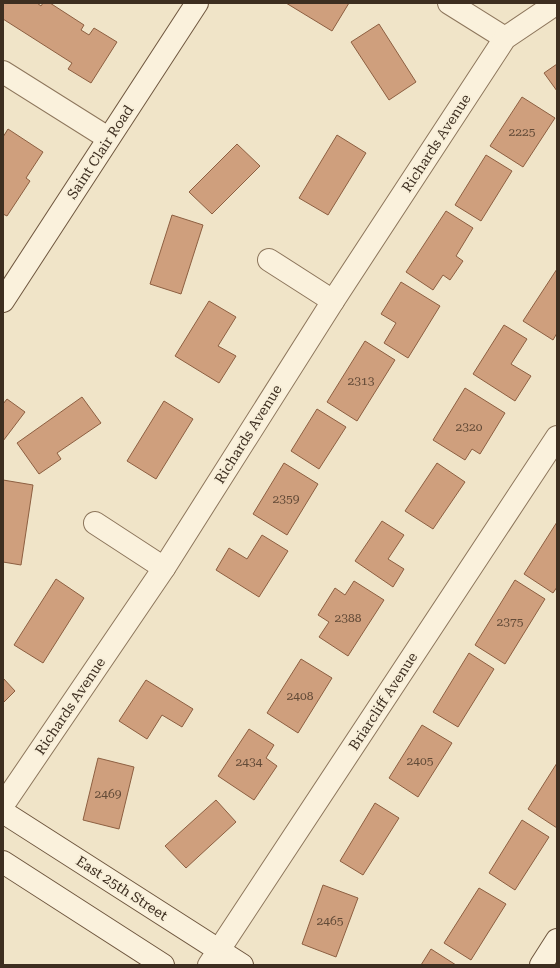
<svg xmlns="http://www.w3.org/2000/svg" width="560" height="968" viewBox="0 0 560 968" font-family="'Roboto Serif',serif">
<rect width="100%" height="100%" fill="#f0e4c8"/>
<!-- building -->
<g fill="#cf9f7d" stroke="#8d5f41">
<path d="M3,3H37L41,6L43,3H50L84,25L81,30L89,35L94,28L117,42L91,83L68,69L72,63L3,19Z"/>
<path d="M286,3H349L332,31Z"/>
<path d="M379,24L416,82L389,100L351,42Z"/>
<path d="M557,64V91L544,73Z"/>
<path d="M522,97L555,118L523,167L490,146Z"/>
<path d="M8,129L43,152L26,178L30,181L7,216L3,214V137Z"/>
<path d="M337,135L366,153L328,215L299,198Z"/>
<path d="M237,144L260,166L212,214L189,192Z"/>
<path d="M486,155L512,171L481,221L455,205Z"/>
<path d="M446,211L473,228L456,256L463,261L450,280L443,275L433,290L406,272Z"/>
<path d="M172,215L203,225L181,294L150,284Z"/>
<path d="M557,269V333L553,340L523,321Z"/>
<path d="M401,282L440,306L408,358L384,343L396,323L381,314Z"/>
<path d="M209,301L236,317L218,346L236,356L219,383L175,356Z"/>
<path d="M504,325L527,339L511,364L531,376L515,401L473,374Z"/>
<path d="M365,341L395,360L357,421L327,402Z"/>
<path d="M465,388L505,413L480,454L472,449L465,460L433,440Z"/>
<path d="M82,397L101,423L57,453L61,459L39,474L17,443Z"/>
<path d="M7,399L25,412L3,441V404Z"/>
<path d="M164,401L193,419L156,479L127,461Z"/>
<path d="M317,409L346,427L319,469L291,451Z"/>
<path d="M284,463L318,484L287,535L253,514Z"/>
<path d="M437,463L465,482L433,529L405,511Z"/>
<path d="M3,480L33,485L21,565L3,562Z"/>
<path d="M382,521L404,535L388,559L404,569L393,587L355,561Z"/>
<path d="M557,522V587L553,593L524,574Z"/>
<path d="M262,535L288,551L259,597L216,570L229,548L247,559Z"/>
<path d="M56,579L84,598L43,663L14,645Z"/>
<path d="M515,580L545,599L505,664L475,645Z"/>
<path d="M354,581L384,600L348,656L319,637L329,622L318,615L335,588L345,595Z"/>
<path d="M469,653L494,669L458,727L433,712Z"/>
<path d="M301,659L332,678L298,733L267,713Z"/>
<path d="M3,678L15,691L3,703Z"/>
<path d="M146,680L193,709L182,727L162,715L147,739L119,721Z"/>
<path d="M422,725L452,743L418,797L389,778Z"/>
<path d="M249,729L274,745L266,758L277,766L254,800L218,776Z"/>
<path d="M98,758L134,767L119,829L83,820Z"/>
<path d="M557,763V828L528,809Z"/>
<path d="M216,800L236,822L186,868L165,846Z"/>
<path d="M375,803L399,818L363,875L340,861Z"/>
<path d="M522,820L549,837L515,890L489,873Z"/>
<path d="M323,885L358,898L336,957L302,944Z"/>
<path d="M479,888L506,904L471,960L444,943Z"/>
<path d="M431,949L456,965H421Z"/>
</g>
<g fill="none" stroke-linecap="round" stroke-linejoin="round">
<!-- street casing -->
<g stroke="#8d765c" stroke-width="24">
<g id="street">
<path d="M449,3L505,38"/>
<path d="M3,72L108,138"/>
<path d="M269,260L333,301"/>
<path d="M95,523L164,568"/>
<path d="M3,805L164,568L333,301L505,38L557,3"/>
<path d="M209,965L557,437"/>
</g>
</g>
<!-- secondary casing -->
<g stroke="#6f573f" stroke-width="24">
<g id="secondary">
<path d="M3,301L197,3"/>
<path d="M3,812L242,965"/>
<path d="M3,862L163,965"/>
<path d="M541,965L557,940"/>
</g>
</g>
<!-- street -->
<use href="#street" stroke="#faf1dc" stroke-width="22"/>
<!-- secondary -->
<use href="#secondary" stroke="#faf1dc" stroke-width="22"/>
</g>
<g text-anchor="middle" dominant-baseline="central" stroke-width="3.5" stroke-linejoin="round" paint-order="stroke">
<!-- number labels -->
<g font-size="12" fill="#624a37">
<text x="522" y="132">2225</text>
<text x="361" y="381">2313</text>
<text x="469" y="427">2320</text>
<text x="286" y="499">2359</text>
<text x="348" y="618">2388</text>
<text x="510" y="622">2375</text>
<text x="300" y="696">2408</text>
<text x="420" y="761">2405</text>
<text x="249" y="762">2434</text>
<text x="108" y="794">2469</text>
<text x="330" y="921">2465</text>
</g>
<!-- street labels -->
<g font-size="14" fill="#3d2e20" stroke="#f7eed8">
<text transform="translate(436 143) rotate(-57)">Richards Avenue</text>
<text transform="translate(100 152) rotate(-57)">Saint Clair Road</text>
<text transform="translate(248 434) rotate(-58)">Richards Avenue</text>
<text transform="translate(383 701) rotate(-57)">Briarcliff Avenue</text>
<text transform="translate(70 706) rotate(-56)">Richards Avenue</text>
<text transform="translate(122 888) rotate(33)">East 25th Street</text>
</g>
</g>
<!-- border -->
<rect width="560" height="968" fill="none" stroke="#3d2e20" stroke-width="8"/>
</svg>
